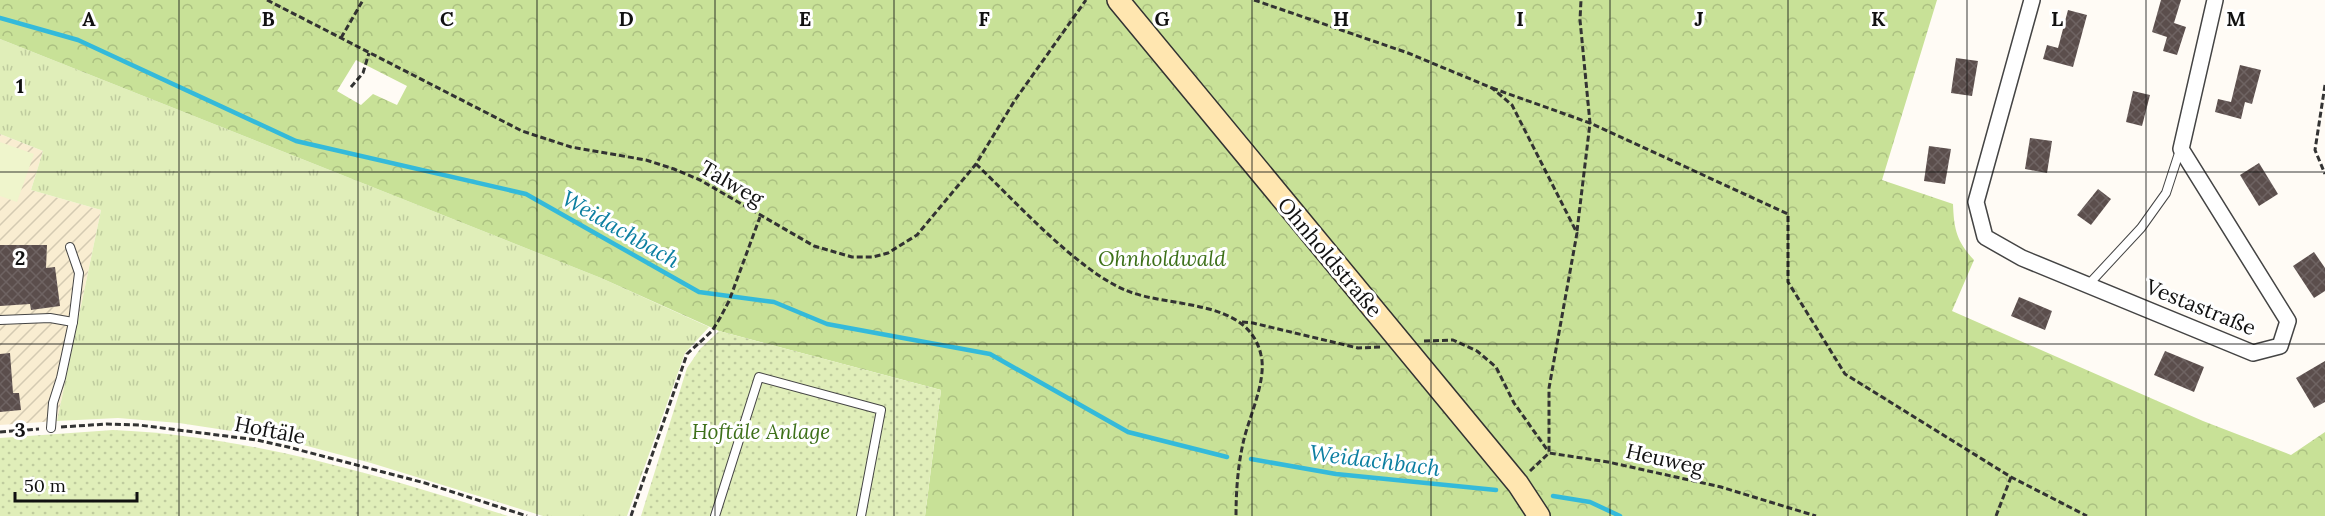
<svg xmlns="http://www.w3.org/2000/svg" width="2325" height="516" viewBox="0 0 2325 516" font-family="Lora,serif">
<defs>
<pattern id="farmland-furrows" width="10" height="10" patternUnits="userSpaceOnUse" patternTransform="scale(1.5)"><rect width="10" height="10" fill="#f9edd1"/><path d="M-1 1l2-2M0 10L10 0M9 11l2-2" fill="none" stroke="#d4cab2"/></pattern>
<pattern id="grass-tufts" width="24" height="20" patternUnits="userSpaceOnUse" patternTransform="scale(1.5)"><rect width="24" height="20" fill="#e0eeb9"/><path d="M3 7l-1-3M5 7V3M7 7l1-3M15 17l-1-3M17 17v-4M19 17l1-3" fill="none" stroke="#bfcb9e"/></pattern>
<pattern id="forest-crowns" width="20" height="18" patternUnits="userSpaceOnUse" patternTransform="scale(1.5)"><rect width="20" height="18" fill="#c8e197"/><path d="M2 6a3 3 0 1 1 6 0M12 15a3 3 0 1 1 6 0" fill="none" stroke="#abc081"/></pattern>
<pattern id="garden-dots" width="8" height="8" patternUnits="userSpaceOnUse" patternTransform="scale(1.5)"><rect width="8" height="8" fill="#e0eeb9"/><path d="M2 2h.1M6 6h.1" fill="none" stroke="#bfcb9e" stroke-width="1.8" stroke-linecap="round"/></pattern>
<pattern id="building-cross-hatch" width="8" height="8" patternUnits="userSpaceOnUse" patternTransform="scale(1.5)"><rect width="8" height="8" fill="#5b4e4c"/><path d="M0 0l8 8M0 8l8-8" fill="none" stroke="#6e6362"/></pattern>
</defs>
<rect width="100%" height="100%" fill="#fffbf5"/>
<!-- farmland -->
<path fill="url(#farmland-furrows)" d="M0,134L43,151L31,190L101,210L57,421L0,425Z"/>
<!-- grass -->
<path fill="url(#grass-tufts)" d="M0,39L601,278L709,327L685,353L627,516H543L371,463L277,438L179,423L118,418L57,421L101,210L31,190L43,151L0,134Z"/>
<!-- forest -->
<path fill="url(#forest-crowns)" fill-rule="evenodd" d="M0,0H1937L1882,180L1953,204C1954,228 1956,241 1974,260L1952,311L2203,421L2291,455L2325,432V516H925L941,390L719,331L601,278L0,39ZM356,60L407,86L397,105L373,94L361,105L337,91Z"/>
<!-- garden -->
<g fill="url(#garden-dots)">
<path d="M719,331L941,390L925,516H641L687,368L700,349Z"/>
<path d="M113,430C250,436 378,475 508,516H0V438Z"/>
</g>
<!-- pitch -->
<path fill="#eff5cc" d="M0,142L34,154L17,202L0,196Z"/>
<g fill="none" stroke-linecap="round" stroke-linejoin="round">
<!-- stream -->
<g stroke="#34bada" stroke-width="4.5">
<path d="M0,18L78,40L296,141L526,194L699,292L774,302L827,324L990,354L1128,432L1227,457"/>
<path d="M1251,459L1336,474L1496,490"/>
<path d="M1553,496L1590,502L1620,516"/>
</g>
</g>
<!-- building -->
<g fill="url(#building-cross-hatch)">
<path d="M2161,0H2181L2174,23L2186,27L2177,55L2163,51L2167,37L2152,32Z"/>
<path d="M2068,10L2087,15L2073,67L2043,59L2047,45L2058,48Z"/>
<path d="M1956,58L1978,61L1972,96L1951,93Z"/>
<path d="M2240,65L2261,70L2252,104L2245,102L2241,119L2215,112L2218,99L2231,102Z"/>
<path d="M2133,91L2150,95L2142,126L2126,122Z"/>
<path d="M2030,138L2052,141L2047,173L2025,169Z"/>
<path d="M1929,146L1951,149L1945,184L1924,181Z"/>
<path d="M2259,163L2278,194L2259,206L2240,175Z"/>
<path d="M2098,189L2111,199L2091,225L2077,215Z"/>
<path d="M0,245H47L46,268L55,267L60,306L31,310L30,304L0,306Z"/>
<path d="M2314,252L2325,268V291L2314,298L2293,266Z"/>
<path d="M2019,297L2052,311L2045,330L2011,316Z"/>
<path d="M2165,351L2204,367L2194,392L2154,375Z"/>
<path d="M10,353L13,393H19L21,410L0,412V354Z"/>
<path d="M2325,361V402L2314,408L2296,378Z"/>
</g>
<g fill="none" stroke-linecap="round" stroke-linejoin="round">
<!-- lane casing -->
<g stroke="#444" stroke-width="10">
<g id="lane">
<path d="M2089,284L2141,228L2166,193L2180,150"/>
<path d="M0,320L50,318L73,322"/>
<path d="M51,428L53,403L61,378L73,322L79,273L70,247"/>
<path d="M715,516L759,377L881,410L861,516"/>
</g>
</g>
<!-- street casing -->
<g stroke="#444" stroke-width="18">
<path id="street" d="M2032,0L1976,202L1985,237L2022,258L2253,353L2280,346L2288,321L2181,149L2215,0"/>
</g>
<!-- secondary casing -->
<g stroke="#333" stroke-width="24">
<path id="secondary" d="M1118,0L1518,484L1539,516"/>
</g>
<!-- path -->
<g stroke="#333" stroke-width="3" stroke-dasharray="6 3" stroke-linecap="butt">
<path d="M267,0L522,131L571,147L646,160L674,169L700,180L814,246L852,257H873L888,253L917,235L976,164L1015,100L1086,0"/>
<path d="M1254,0L1408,53L1492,88L1512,105L1577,233L1549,388V453"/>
<path d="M341,38L363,0"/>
<path d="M2325,85L2315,150L2325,174"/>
<path d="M351,87L363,73L369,53"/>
<path d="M1492,88L1590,123L1788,214V282L1845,374L2011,477L2087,516"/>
<path d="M976,164C1016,202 1076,269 1125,290C1169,309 1248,297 1261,355C1267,379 1250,415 1244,439C1238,464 1236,490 1236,516"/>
<path d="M1577,231L1590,123L1580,20L1581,0"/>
<path d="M1242,322L1253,323L1358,348L1382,347"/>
<path d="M1424,341L1453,340L1477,351L1496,367L1514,403L1548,451"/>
<path d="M61,427L107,424L139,425L257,440L288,447L425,483L527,516"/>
<path d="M0,432L39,429"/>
<path d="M1530,471L1549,453L1608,462L1721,487L1816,516"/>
<path d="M631,516L687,354L712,331L720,318L729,301L760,217"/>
<path d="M1996,516L2011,477"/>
</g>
<!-- lane -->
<use href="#lane" stroke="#fff" stroke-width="8"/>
<!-- street -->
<use href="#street" stroke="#fff" stroke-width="15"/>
<!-- secondary -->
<use href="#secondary" stroke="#ffe6b0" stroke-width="21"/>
</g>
<!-- grid -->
<path fill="none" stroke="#111" stroke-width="1.5" stroke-opacity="0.55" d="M179,0V516M358,0V516M537,0V516M715,0V516M894,0V516M1073,0V516M1252,0V516M1431,0V516M1610,0V516M1788,0V516M1967,0V516M2146,0V516M0,172H2325M0,344H2325"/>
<g text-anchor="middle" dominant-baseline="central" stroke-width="6" stroke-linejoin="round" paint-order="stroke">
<!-- street labels -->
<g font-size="21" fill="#111" stroke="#fff">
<text transform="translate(732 183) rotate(30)">Talweg</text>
<text transform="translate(1330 257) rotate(50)">Ohnholdstraße</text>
<text transform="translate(2201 307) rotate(22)">Vestastraße</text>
<text transform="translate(270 430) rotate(11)">Hoftäle</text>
<text transform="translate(1665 459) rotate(13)">Heuweg</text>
</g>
<!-- park labels -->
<g font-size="21" font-style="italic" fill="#3d7019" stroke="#fff">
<text x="1162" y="258">Ohnholdwald</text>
<text x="761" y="431">Hoftäle Anlage</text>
</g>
<!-- water labels -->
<g font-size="22" font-style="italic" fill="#0c7fa1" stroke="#fff">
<text transform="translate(621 229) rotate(30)">Weidachbach</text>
<text transform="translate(1375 460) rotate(7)">Weidachbach</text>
</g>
</g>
<g font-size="20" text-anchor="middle" font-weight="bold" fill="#111" stroke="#fff" stroke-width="6" stroke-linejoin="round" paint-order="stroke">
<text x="89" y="26">A</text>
<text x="268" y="26">B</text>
<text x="447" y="26">C</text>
<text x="626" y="26">D</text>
<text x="805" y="26">E</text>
<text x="984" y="26">F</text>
<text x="1162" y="26">G</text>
<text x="1341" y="26">H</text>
<text x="1520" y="26">I</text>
<text x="1699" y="26">J</text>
<text x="1878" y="26">K</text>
<text x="2057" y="26">L</text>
<text x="2236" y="26">M</text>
<text x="20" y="93">1</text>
<text x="20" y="265">2</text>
<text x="20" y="437">3</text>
</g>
<!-- scale -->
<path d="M15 492v9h122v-9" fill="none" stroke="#111111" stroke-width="3"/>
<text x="24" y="492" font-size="18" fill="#111111" stroke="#ffffff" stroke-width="4.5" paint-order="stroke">50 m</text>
</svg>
